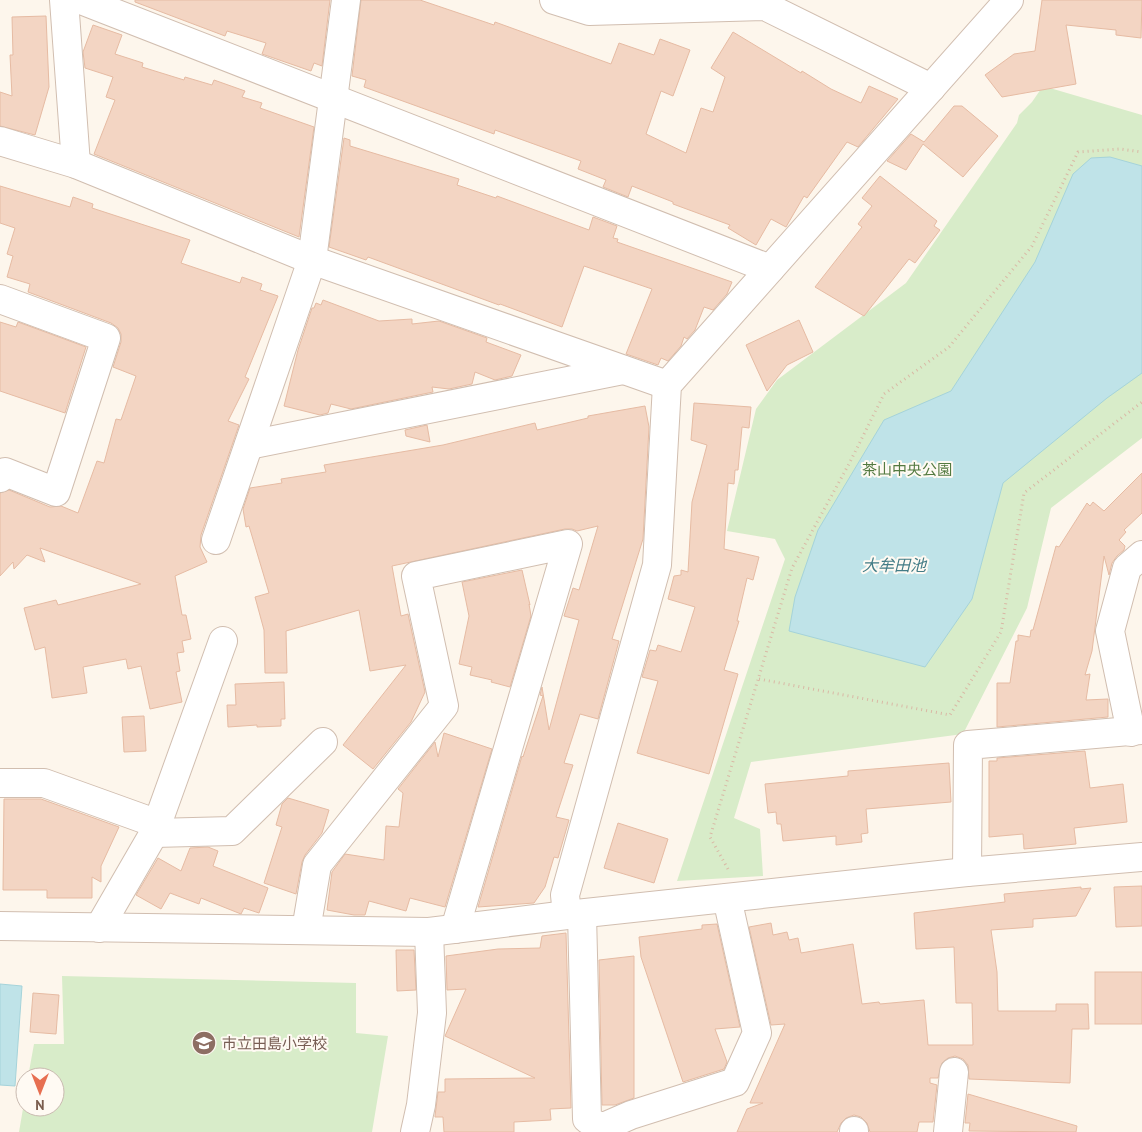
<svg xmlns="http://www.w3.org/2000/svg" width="1142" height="1132" viewBox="0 0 1142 1132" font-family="'PT Sans','Noto Sans JP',sans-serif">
<rect width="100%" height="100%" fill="#fdf6ec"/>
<!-- green -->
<g fill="#d8ecc9">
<path d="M1043,86L1142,115V438L1051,508L1027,608L963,734L751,762L734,818L760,829L763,876L677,881L785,559L775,539L727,531L756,409L777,380L906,283L1017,123L1019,115L1032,102Z"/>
<path d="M62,976L356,983V1033L388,1036L372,1132H19L25,1097V1107H55V1077H28L34,1044H64Z"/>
</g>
<!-- water -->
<g fill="#bfe3e8" stroke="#a5d3da">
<path d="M1110,157L1142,166V373L1107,398L1003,483L972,599L925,667L789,631L795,597L818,530L884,420L951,391L1035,262L1073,174L1091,158Z"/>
<path d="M0,984L22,986L15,1086L0,1085Z"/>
</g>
<!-- building -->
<g fill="#f3d5c3" stroke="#e6bba3">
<path d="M135,0H330L322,66L314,63L311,71L262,54L266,43L227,31L225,36L135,2Z"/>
<path d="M361,0H420L494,25L495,22L611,64L619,43L654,55L660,39L690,50L673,96L661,91L646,134L686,153L701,108L713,112L725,77L711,68L733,32L801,73L802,71L831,89L861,103L869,86L898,99L858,147L847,142L807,198L804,196L786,227L771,219L756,245L728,228L730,225L673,204V202L632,186L628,197L603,187L606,180L578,169L581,161L495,130L494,134L364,87L366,80L352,76Z"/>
<path d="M1042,0H1142L1141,38L1116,35V30L1066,25L1076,84L1002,97L985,75L1014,54L1035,51Z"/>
<path d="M46,16L49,87L35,135L0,126V92L12,96L10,55H13L12,17Z"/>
<path d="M93,25L122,35L115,54L143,63L142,67L184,80L185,77L212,85L214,80L245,91L242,97L262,103L260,108L314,127L299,237L94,154L115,100L106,97L113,77L85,68L83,52Z"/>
<path d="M954,106H962L998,136L963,177L923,144L906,170L887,161L911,134L924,142Z"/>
<path d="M344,138L350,140V146L459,179L457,185L496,198L497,196L589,230L593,217L617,226L613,238L618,239L617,242L732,282L727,294L713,310L704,307L695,330L687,339L684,337L681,346L668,361L661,358L658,365L626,354L652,289L584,266L562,327L500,304L499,305L368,257L366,260L329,247Z"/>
<path d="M880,176L937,221L934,226L940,230L915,263L909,259L864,316L815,287L862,227L858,224L872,206L862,198Z"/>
<path d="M0,186L70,207L73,197L93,204L92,208L190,240L181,263L240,283L242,277L262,284L260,290L278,296L245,377L249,379L228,421L239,425L201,535L200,547L207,562L175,576L182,615H186L191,639L182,641L184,652L177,653L180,671L176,672L182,702L150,709L141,666L128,669L126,659L83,667L87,693L52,698L45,647L35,650L24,608L56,600L58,605L141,584L40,548L45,562L27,555L14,569L13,562L0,576V493L9,490L50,507L61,506L78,513L97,461L104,463L116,419L121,420L136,376L113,367L121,342V334L118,328L111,323L28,292L30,284L7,277L13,256L7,254L15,228L0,223Z"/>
<path d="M323,300L379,321L412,319V324L439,321L487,338L486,342L521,355L512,376L495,380L475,372L472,384L449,389L432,387L433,392L351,409L331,404L328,413L320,415L284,406L298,350L312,308H314L316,303L321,305Z"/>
<path d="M799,320L813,352L787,365L767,391L746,345Z"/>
<path d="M0,322L16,327L18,322L86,347L65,413L0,391Z"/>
<path d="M694,403L751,407L749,428L742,427L738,470H735L734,484L728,483L724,549L759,557L753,580L747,578L737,621H739L724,670L738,674L709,774L637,753L658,681L642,677L650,650L656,651L658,645L681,652L695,607L668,599L674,576L681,575V570L688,572L692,502L707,445L691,440Z"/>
<path d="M645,406L649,427L643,539L612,639L619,641L598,719L580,714L564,763L573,765L556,817L569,820L558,858L554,857L545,887L534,903L478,907L522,756L523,757L543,696L540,695L542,687L549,730L579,620L564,616L573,588L579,590L598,526L577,531L572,529H565L392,566L401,616L408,614L425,692L411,722L373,769L343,745L406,665L370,671L359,610L286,631L287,673H265L264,630L255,597L269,593L249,526L246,527L243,509L250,488L282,483L281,479L326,472L324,465L443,445L535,423L537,430L588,418V416Z"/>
<path d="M427,425L430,442L406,436L405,430Z"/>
<path d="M1142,473V513L1124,530L1126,532L1119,540L1125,546L1124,550L1117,556L1112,563L1109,575L1104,556L1092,651L1085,675L1090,674L1086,700L1108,699V717L997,727V683H1010L1016,641H1018V635L1030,637L1031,630H1033L1056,546L1059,547L1087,503L1090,506L1093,502L1104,511Z"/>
<path d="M522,570L530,605L529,604L531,616L510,687L491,682L492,680L470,675L472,667L459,664L469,616L462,582Z"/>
<path d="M284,682L285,719H281V726L257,727V725L228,727L227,705H236L235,684Z"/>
<path d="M144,716L146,751L124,752L122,717Z"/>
<path d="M444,733L492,749L445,907L410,898L406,911L369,901L365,915H354L327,910L332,872L345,854L384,860L386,826L399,827L403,793L398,789L435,742L438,757Z"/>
<path d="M1085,751L1090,788L1123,784L1127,822L1074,828L1076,844L1024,849L1023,834L989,837V761H997V758Z"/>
<path d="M949,763L951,802L866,809L868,833L861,834L862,842L836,845V836L783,841L781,824H777L776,812L768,813L765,784L848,776V771Z"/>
<path d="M288,798L329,810L322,833L305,855L302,862L296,894L264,883L282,827L276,825L282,804Z"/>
<path d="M4,799H41L119,827L101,866V882L92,877V898H47V890H3Z"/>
<path d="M618,823L668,839L654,883L604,868Z"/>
<path d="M208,847L218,851L213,866L268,888L259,913L244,908L241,914L201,898L199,904L170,893L161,909L136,895L158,858L181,871L190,848Z"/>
<path d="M1142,886V926L1116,927L1114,887Z"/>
<path d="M1081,887V889L1091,888L1076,916L1033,919V927L991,930L997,972L998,1011H1056V1004H1088L1089,1029H1072L1070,1083L969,1079L968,1065L963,1059L955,1056L948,1058L942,1063L938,1078H930V1083L937,1085L933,1122H919L917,1132H870L867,1123L861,1117L854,1115L846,1118L841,1123L837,1132H737L747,1109L763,1103H750L785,1024L771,1025L749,927L771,923L773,935L787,932L789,940L798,938L801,953L853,944L862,1004L879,1002L880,1004L924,1000L928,1045H973L972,1003H956L954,947L916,949L914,913L1005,902L1004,894Z"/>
<path d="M717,924L740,1027L715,1029L727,1062L724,1069L683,1082L641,957L639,937L702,929V925Z"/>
<path d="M566,933L571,1108L550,1109L551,1120L514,1122V1132H444L443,1117H435V1116L438,1092H445V1079L535,1078L445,1036L466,989L447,990L446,956L498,949L540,948L542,936Z"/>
<path d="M396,950H414L416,990L397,991Z"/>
<path d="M634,956V1098L615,1105H602L599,960Z"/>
<rect x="1095" y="972" width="47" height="52"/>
<path d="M33,993L59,995L56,1034L30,1032Z"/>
<path d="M968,1094L1077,1126L1076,1132L969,1131L970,1123H965Z"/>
</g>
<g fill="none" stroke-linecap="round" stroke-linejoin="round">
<!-- minor casing -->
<g stroke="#d1beb0" stroke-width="30">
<g id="minor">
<path d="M64,0L76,164"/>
<path d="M81,0L770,269"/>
<path d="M554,0L589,11L765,6L931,88"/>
<path d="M0,141L76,164L312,260L667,385"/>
<path d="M0,299L106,338L56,492L5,472L0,478"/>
<path d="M249,445L623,370"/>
<path d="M216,540L312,260L346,0"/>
<path d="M1131,732L1110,631L1127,568L1142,555"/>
<path d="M0,783H44L158,824"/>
<path d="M154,833L232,831L323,742"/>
<path d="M967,872L968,745L1142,730"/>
<path d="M582,914L587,1119L601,1128L631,1115L735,1082L757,1033L727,898"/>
<path d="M567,915L565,895L657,565L667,385L1009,0"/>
<path d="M0,926L429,932L567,915L967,872L1142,857"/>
<path d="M99,928L154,833L223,641"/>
<path d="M306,930L317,865L444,706L416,576L568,544L455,929"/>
<path d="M415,1132L421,1105L432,1013L429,932"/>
<path d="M854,1132V1131"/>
<path d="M948,1132L954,1072"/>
</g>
</g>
<!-- path -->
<g stroke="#d9b8a5" stroke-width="3" stroke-dasharray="1 4" stroke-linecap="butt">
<path d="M759,679L950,715L1001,632L1024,493L1142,402"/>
<path d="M728,869L710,837L792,568L850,462L884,394L949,347L1032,246L1078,152L1120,149L1142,152"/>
</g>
<!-- minor -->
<use href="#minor" stroke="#fff" stroke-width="28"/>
</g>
<!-- icons -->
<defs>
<g id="school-disc" transform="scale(1.25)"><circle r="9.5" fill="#8d6e63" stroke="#fffaf3"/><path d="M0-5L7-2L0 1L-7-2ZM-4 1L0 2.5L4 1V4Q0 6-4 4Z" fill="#fff"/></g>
</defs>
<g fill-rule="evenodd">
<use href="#school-disc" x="204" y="1043"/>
</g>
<g text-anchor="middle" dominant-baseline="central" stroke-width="4" stroke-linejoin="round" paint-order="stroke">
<!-- park labels -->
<g font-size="15" fill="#537a41" stroke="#fffaf3">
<text x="907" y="469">茶山中央公園</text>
</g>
<!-- education labels -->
<g font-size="15" fill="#785e54" stroke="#fffaf3" text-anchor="start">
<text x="222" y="1043">市立田島小学校</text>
</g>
<!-- water labels -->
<g font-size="16" font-style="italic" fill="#437c86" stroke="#fffaf3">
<text x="894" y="565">大牟田池</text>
</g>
</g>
<!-- north arrow -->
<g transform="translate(40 1092) rotate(180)"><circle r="24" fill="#fffaf3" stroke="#cabbb1"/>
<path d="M0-4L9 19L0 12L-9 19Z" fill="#e76f51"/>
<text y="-8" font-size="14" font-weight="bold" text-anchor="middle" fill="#7a5c4d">N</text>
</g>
</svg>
